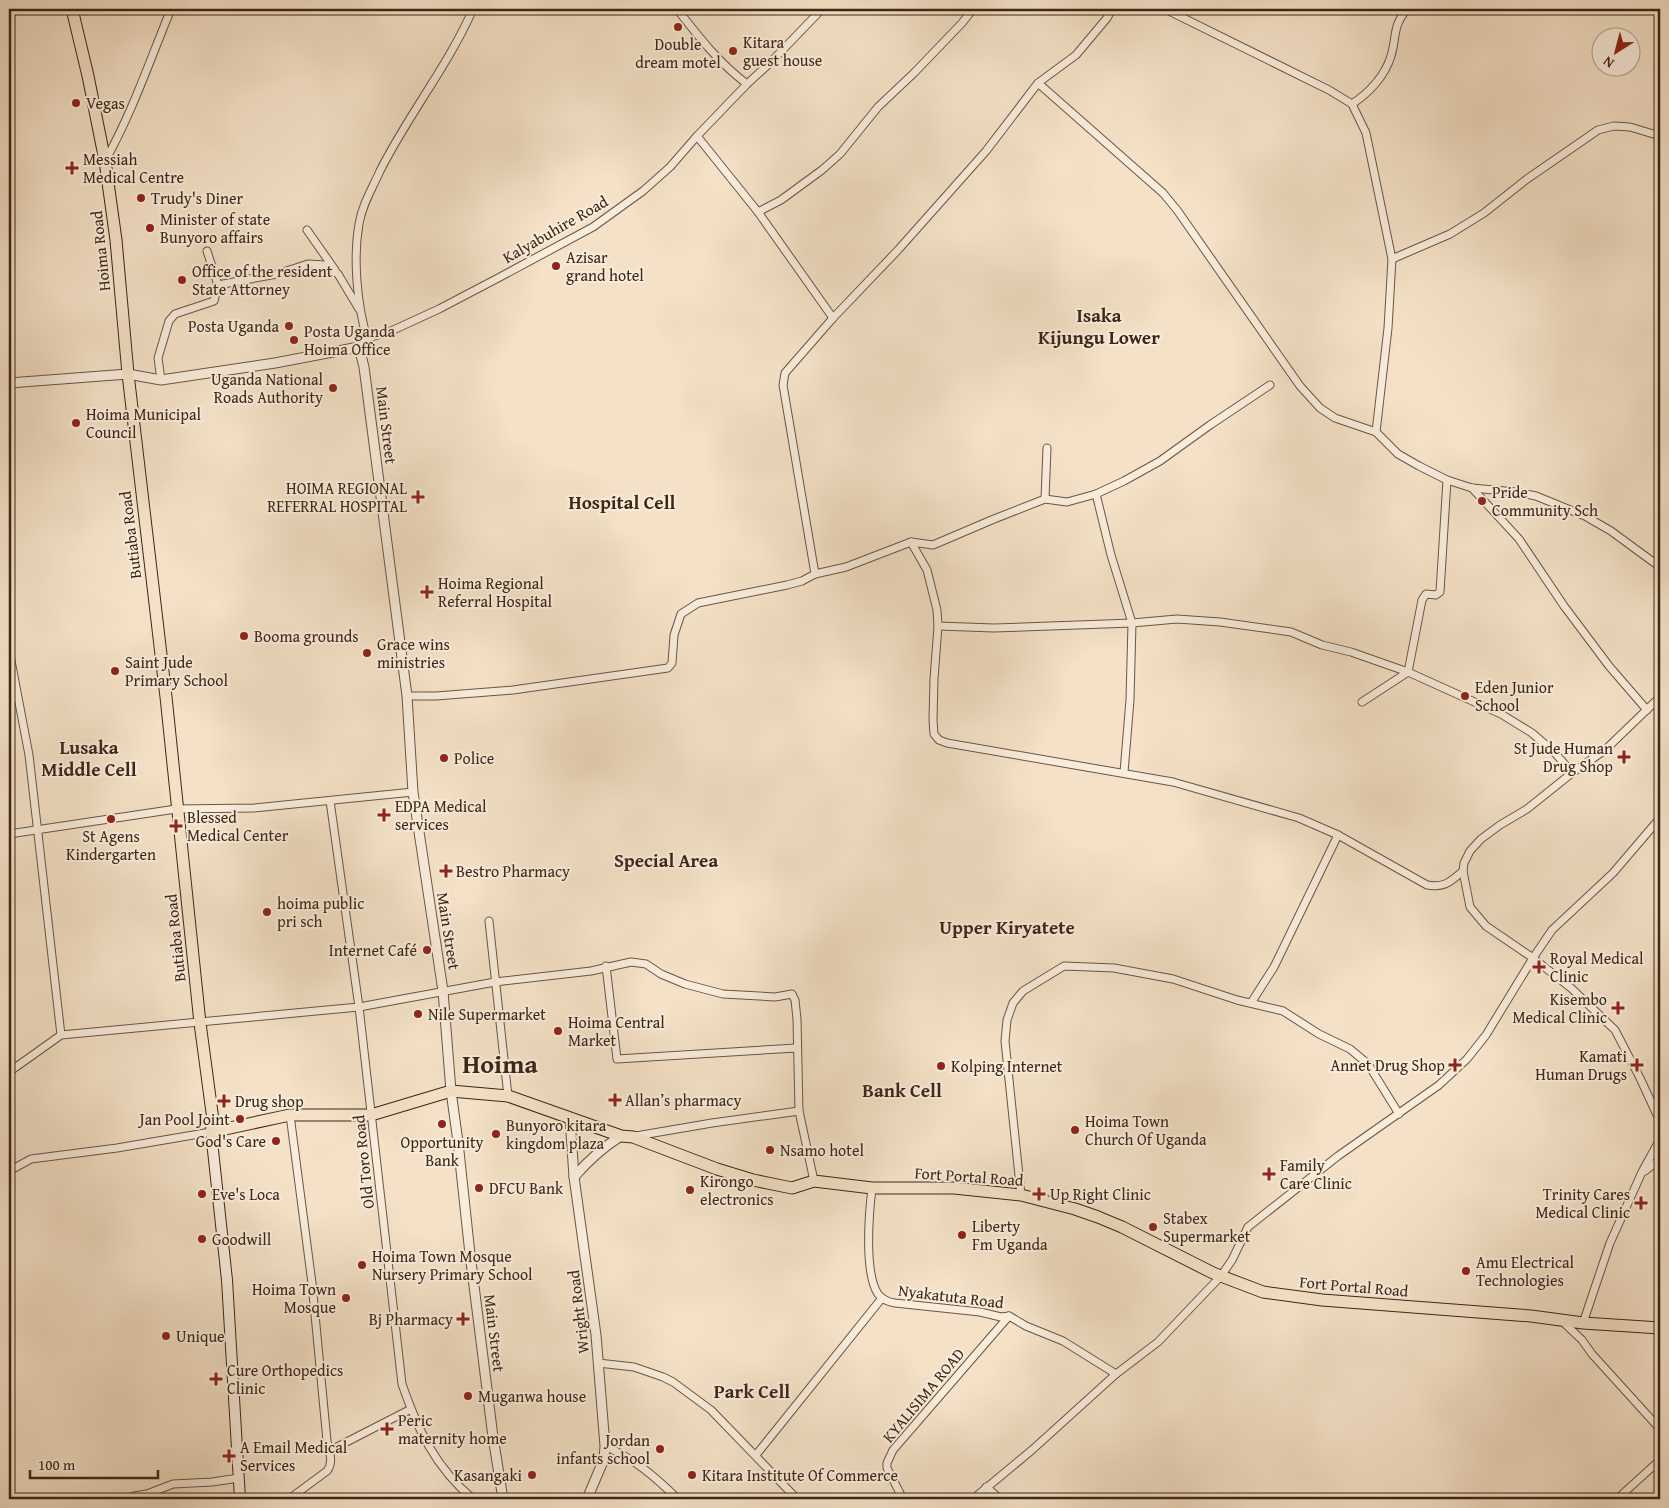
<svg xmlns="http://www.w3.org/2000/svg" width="1669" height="1508" viewBox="0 0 1669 1508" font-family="'Gentium Book Plus',serif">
<rect width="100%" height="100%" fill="#f4e1c7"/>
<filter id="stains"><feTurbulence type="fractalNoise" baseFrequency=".004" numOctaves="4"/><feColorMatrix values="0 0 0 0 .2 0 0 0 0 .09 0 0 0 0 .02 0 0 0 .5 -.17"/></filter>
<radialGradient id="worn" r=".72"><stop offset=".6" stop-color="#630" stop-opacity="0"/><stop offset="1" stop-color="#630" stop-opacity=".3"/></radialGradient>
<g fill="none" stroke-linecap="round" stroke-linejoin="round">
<!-- minor casing -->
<g stroke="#6a5543" stroke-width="9">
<g id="minor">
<path d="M677,9C698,36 719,63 747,84"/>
<path d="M1165,9L1329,90L1352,104L1366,133L1392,259L1388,328L1376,432"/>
<path d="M1038,83L1163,193L1177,210L1300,386L1320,408L1335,418L1376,432L1398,454L1419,466L1447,480L1472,488L1516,492L1536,496L1585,516L1611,531L1660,567"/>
<path d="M1352,104C1369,93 1385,76 1391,56C1397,36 1392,27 1407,9"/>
<path d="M697,136L758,212L833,318"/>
<path d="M105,161C132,113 150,60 171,9"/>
<path d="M758,212L781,200L822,170L840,154L878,107L914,73L962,23L973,9"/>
<path d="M307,230L335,270"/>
<path d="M1392,259L1450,234L1484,213L1527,179L1598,130L1614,126L1630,127L1660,136"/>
<path d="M218,285L277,274L308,264L325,265L338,274L359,309"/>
<path d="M367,338C357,305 353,258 359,224C362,205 372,189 380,171C408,115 448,66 473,9"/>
<path d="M359,347L365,344L367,338L389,332L439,309L500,277L593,227L643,191L670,167L697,136L747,84L770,63L822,9"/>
<path d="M161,380L158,358L169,321L175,314L214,301L218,285L207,251"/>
<path d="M1472,488L1519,539L1564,606L1609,666L1647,710"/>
<path d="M1096,494L1111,555L1132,623L1130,700L1124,772"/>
<path d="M1045,499L1047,448"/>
<path d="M911,542L927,570L937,610L938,626L934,679L933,720L934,734L939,740L947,743L1173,782L1299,818L1338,835L1427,885C1445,888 1450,882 1463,871"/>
<path d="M815,574L783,385L785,373L833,318L898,250L986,151L1038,83L1076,55L1107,18L1112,9"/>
<path d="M938,626L994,628L1132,623L1177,619L1220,622L1291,632L1322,645L1351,652L1408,672L1501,714L1532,733L1556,754L1572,773"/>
<path d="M9,650L29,755L61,1035"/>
<path d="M407,696H436L513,690L668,668L672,663L674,635L681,614L698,603L787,585L802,581L815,574L846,567L911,542L933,545L994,519L1045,499L1067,502L1096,494L1124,481L1160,461L1210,425L1270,385"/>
<path d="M1660,697L1605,750L1572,773L1527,809L1500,825L1481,839L1470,851L1464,863L1463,871L1470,907L1486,926L1533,958L1571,988L1615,1030L1640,1078L1658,1117L1660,1130"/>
<path d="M1362,702L1408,672L1422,600L1426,594L1436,595L1440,592L1447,480"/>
<path d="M330,801L359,1007L402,1384C418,1430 435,1467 473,1499"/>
<path d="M9,834L176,809L254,808L413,792"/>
<path d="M489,921L508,1096"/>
<path d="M606,966L617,1059L796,1048"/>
<path d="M1251,1003L1274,967L1338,835"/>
<path d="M9,1072L61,1035L359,1007L495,982L591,971L631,962L646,964L661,974L685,984L723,994L775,997L792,994L795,1000L797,1019L799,1111L814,1181"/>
<path d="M636,1136L712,1123L799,1111"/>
<path d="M9,1171L31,1159L117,1148L211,1132"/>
<path d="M1645,1171L1660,1159"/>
<path d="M872,1188C869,1213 864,1273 878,1294C882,1299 888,1302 895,1303L980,1312L1001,1317L1009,1316L1026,1326L1063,1341L1116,1374"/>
<path d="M1021,1195L1005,1041L1007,1020L1013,1003L1023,991L1064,966L1114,968L1173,979L1237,1000L1283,1011L1319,1034L1350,1049L1368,1064L1399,1114"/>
<path d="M1561,1320L1582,1340L1592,1354L1660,1429"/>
<path d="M1583,1323L1610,1243L1642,1172L1658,1143L1660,1130"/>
<path d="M598,1363L634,1367L663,1377L673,1382L711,1410L797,1499"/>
<path d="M605,1446C636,1460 654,1476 678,1499"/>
<path d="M329,1451L411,1409"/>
<path d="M756,1455L882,1298"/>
<path d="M986,1487L1000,1499"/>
<path d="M126,1499L134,1496L147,1494L173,1484L212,1482L239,1478"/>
<path d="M289,1499L327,1471C334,1462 329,1451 327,1441L312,1283L290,1115"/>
<path d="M903,1499L887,1468V1463L893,1450L1009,1316"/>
<path d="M973,1499L1032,1450L1116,1374L1158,1342L1221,1276L1232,1260L1248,1227L1338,1156L1439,1085L1467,1059L1486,1035L1533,958L1552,930L1613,873L1660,818"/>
<path d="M1617,1499L1660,1460"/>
</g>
</g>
<!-- tertiary casing -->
<g stroke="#6a5543" stroke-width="11">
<g id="tertiary">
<path d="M9,383L128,374L161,380L275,363L359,347L364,367L407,696L413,792L443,991L451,1091L458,1142L470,1254L493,1437L503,1499"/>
<path d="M570,1118L574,1177L596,1335L605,1446L604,1459L587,1499"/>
<path d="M574,1177C588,1161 603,1147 621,1136"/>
</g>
</g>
<!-- secondary casing -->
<g stroke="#3c2617" stroke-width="12">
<path id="secondary" d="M211,1132L227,1280L240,1499"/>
</g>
<!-- primary casing -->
<g stroke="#3c2617" stroke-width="13">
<path id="primary" d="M72,9L88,76L105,161L116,240L128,374L166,697L200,1023L213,1120L211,1132L290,1115H371L451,1091L508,1096L621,1136L633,1137L717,1169L753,1180L792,1188L814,1181L872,1188H954L1021,1195L1075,1209L1098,1217L1122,1227L1213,1273L1263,1292L1322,1300L1531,1316L1583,1323L1660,1328"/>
</g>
<!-- minor -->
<use href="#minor" stroke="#f8ecdb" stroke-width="7"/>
<!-- tertiary -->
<use href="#tertiary" stroke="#f8ecdb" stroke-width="9"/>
<!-- secondary -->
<use href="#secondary" stroke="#f8ecdb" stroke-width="10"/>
<!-- primary -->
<use href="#primary" stroke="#f4e1c7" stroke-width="11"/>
</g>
<!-- markers -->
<g fill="#8f2418" stroke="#f8ecdb" stroke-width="2">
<circle cx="678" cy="27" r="5"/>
<circle cx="733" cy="51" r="5"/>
<circle cx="76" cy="103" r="5"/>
<path d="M69.5 160.5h5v5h5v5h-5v5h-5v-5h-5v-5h5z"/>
<circle cx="141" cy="198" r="5"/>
<circle cx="150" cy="228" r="5"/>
<circle cx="556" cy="266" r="5"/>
<circle cx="182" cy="280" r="5"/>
<circle cx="289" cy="326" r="5"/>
<circle cx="294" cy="340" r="5"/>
<circle cx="333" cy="388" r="5"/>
<circle cx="76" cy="423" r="5"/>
<path d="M415.5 489.5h5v5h5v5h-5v5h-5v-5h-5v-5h5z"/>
<circle cx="1482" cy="501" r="5"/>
<path d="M424.5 584.5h5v5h5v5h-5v5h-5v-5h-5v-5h5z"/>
<circle cx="244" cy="636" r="5"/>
<circle cx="367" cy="653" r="5"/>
<circle cx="115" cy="671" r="5"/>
<circle cx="1465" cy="696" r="5"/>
<path d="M1621.5 749.5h5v5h5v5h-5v5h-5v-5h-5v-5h5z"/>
<circle cx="444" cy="758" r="5"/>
<path d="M381.5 807.5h5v5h5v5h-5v5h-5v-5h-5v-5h5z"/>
<circle cx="111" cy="819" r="5"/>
<path d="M173.5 818.5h5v5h5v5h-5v5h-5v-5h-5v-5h5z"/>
<path d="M443.5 863.5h5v5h5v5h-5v5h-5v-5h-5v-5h5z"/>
<circle cx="267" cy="912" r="5"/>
<circle cx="427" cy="950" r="5"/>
<path d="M1536.5 959.5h5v5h5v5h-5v5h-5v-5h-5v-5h5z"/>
<path d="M1615.5 1000.5h5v5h5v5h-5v5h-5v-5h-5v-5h5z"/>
<circle cx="418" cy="1014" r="5"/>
<circle cx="558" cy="1031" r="5"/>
<path d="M1452.5 1057.5h5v5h5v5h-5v5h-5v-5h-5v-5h5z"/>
<path d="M1634.5 1057.5h5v5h5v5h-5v5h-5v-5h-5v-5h5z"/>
<circle cx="941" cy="1066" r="5"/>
<path d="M612.5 1092.5h5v5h5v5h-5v5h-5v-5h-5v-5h5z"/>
<path d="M221.5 1093.5h5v5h5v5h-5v5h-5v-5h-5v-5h5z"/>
<circle cx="240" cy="1119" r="5"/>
<circle cx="442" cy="1124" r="5"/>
<circle cx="1075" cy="1130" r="5"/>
<circle cx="496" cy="1134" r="5"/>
<circle cx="276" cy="1141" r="5"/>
<circle cx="770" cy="1150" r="5"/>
<path d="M1266.5 1166.5h5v5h5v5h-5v5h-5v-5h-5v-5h5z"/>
<circle cx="479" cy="1188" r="5"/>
<circle cx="690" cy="1190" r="5"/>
<circle cx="202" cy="1194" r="5"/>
<path d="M1036.5 1186.5h5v5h5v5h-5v5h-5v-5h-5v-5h5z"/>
<path d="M1638.5 1195.5h5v5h5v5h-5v5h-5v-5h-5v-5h5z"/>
<circle cx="1153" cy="1227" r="5"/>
<circle cx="962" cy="1235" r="5"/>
<circle cx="202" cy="1239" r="5"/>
<circle cx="362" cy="1265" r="5"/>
<circle cx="1466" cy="1271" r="5"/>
<circle cx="346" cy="1298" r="5"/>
<path d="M460.5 1311.5h5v5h5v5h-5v5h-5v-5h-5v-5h5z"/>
<circle cx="166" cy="1336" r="5"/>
<path d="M213.5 1371.5h5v5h5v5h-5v5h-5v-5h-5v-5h5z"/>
<circle cx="468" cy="1396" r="5"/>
<path d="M384.5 1421.5h5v5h5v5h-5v5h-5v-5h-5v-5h5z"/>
<circle cx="660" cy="1449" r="5"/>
<path d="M226.5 1448.5h5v5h5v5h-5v5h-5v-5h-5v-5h5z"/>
<circle cx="532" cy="1475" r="5"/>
<circle cx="692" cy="1475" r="5"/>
</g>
<g text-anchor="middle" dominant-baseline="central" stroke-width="4" stroke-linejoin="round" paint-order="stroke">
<!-- poi labels -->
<g font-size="16" fill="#3c2617" stroke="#f8ecdb" text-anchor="start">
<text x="743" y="42">Kitara<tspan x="743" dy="18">guest house</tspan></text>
<text x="678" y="44" text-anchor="middle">Double<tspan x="678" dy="18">dream motel</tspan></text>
<text x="86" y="103">Vegas</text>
<text x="83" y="159">Messiah<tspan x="83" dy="18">Medical Centre</tspan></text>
<text x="151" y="198">Trudy's Diner</text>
<text x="160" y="219">Minister of state<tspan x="160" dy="18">Bunyoro affairs</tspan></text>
<text x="566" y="257">Azisar<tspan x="566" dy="18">grand hotel</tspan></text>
<text x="192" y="271">Office of the resident<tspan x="192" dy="18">State Attorney</tspan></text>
<text x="279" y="326" text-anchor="end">Posta Uganda</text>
<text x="304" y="331">Posta Uganda<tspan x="304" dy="18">Hoima Office</tspan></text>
<text x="323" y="379" text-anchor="end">Uganda National<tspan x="323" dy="18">Roads Authority</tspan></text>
<text x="86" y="414">Hoima Municipal<tspan x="86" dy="18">Council</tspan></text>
<text x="407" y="488" text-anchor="end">HOIMA REGIONAL<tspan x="407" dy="18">REFERRAL HOSPITAL</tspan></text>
<text x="1492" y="492">Pride<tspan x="1492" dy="18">Community Sch</tspan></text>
<text x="438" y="583">Hoima Regional<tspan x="438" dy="18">Referral Hospital</tspan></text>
<text x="254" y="636">Booma grounds</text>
<text x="377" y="644">Grace wins<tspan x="377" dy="18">ministries</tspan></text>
<text x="125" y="662">Saint Jude<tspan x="125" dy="18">Primary School</tspan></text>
<text x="1475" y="687">Eden Junior<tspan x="1475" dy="18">School</tspan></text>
<text x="1613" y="748" text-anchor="end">St Jude Human<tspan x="1613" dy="18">Drug Shop</tspan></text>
<text x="454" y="758">Police</text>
<text x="395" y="806">EDPA Medical<tspan x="395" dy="18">services</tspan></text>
<text x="187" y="817">Blessed<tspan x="187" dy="18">Medical Center</tspan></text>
<text x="111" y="836" text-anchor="middle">St Agens<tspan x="111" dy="18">Kindergarten</tspan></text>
<text x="456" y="871">Bestro Pharmacy</text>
<text x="277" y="903">hoima public<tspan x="277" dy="18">pri sch</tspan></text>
<text x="417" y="950" text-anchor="end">Internet Café</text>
<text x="1550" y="958">Royal Medical<tspan x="1550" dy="18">Clinic</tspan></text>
<text x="1607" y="999" text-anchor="end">Kisembo<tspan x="1607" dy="18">Medical Clinic</tspan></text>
<text x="428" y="1014">Nile Supermarket</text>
<text x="568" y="1022">Hoima Central<tspan x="568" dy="18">Market</tspan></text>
<text x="1627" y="1056" text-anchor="end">Kamati<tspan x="1627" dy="18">Human Drugs</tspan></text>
<text x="1445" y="1065" text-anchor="end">Annet Drug Shop</text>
<text x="951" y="1066">Kolping Internet</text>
<text x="625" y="1100">Allan’s pharmacy</text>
<text x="235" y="1101">Drug shop</text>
<text x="230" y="1119" text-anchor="end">Jan Pool Joint</text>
<text x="1085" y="1121">Hoima Town<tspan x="1085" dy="18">Church Of Uganda</tspan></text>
<text x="506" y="1125">Bunyoro kitara<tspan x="506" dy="18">kingdom plaza</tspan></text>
<text x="266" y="1141" text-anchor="end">God's Care</text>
<text x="442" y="1142" text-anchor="middle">Opportunity<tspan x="442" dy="18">Bank</tspan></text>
<text x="780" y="1150">Nsamo hotel</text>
<text x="1280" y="1165">Family<tspan x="1280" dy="18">Care Clinic</tspan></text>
<text x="700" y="1181">Kirongo<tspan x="700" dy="18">electronics</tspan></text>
<text x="489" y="1188">DFCU Bank</text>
<text x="212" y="1194">Eve's Loca</text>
<text x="1050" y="1194">Up Right Clinic</text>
<text x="1630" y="1194" text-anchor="end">Trinity Cares<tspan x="1630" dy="18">Medical Clinic</tspan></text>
<text x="1163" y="1218">Stabex<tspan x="1163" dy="18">Supermarket</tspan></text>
<text x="972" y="1226">Liberty<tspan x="972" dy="18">Fm Uganda</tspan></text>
<text x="212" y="1239">Goodwill</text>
<text x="372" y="1256">Hoima Town Mosque<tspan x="372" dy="18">Nursery Primary School</tspan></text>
<text x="1476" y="1262">Amu Electrical<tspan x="1476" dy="18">Technologies</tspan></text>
<text x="336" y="1289" text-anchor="end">Hoima Town<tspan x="336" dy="18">Mosque</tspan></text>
<text x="453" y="1319" text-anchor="end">Bj Pharmacy</text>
<text x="176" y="1336">Unique</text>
<text x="227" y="1370">Cure Orthopedics<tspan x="227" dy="18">Clinic</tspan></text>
<text x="478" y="1396">Muganwa house</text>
<text x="398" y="1420">Peric<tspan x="398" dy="18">maternity home</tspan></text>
<text x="650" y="1440" text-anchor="end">Jordan<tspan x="650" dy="18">infants school</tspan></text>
<text x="240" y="1447">A Email Medical<tspan x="240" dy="18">Services</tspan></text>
<text x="522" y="1475" text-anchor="end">Kasangaki</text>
<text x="702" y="1475">Kitara Institute Of Commerce</text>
</g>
<!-- street labels -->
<g font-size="16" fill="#3c2617" stroke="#f8ecdb">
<text transform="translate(555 229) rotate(-30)">Kalyabuhire Road</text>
<text transform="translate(100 251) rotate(-96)">Hoima Road</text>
<text transform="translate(387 425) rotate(83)">Main Street</text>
<text transform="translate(130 535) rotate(-97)">Butiaba Road</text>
<text transform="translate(449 931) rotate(81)">Main Street</text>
<text transform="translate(175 938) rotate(-96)">Butiaba Road</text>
<text transform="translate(363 1162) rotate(-96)">Old Toro Road</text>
<text transform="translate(969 1176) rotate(4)">Fort Portal Road</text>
<text transform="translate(1354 1286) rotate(5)">Fort Portal Road</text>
<text transform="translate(951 1296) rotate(7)">Nyakatuta Road</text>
<text transform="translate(578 1312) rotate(-97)">Wright Road</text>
<text transform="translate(495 1333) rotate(83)">Main Street</text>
<text transform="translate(923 1395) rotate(-50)">KYALISIMA ROAD</text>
</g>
<!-- quarter labels -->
<g font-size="19" font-weight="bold" fill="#3c2617" stroke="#f8ecdb">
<text x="1099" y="315">Isaka<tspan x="1099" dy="22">Kijungu Lower</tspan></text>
<text x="622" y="502">Hospital Cell</text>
<text x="89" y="747">Lusaka<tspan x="89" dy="22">Middle Cell</tspan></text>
<text x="666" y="860">Special Area</text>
<text x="1007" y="927">Upper Kiryatete</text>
<text x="902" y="1090">Bank Cell</text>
<text x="752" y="1391">Park Cell</text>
</g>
<!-- town labels -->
<g font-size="26" font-weight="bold" fill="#3c2617" stroke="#f8ecdb">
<text x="500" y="1063">Hoima</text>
</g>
</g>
<!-- margin -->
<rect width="1669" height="1508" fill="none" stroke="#f4e1c7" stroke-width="30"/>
<rect x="10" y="10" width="1649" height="1488" fill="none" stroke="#3c2617" stroke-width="2.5"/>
<rect x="15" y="15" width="1639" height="1478" fill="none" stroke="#3c2617"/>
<!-- north arrow -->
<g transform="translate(1616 52) rotate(216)"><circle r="24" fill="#f8ecdb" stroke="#ad9d8d"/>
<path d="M0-4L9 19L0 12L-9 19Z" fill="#8f2418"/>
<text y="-8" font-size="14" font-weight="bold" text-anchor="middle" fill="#3c2617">N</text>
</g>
<!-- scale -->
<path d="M30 1470v8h128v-8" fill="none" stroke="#3c2617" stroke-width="2.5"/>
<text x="38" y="1470" font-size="15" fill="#3c2617" stroke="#f8ecdb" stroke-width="4" paint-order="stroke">100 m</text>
<rect width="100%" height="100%" filter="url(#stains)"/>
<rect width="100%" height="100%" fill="url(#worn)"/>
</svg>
